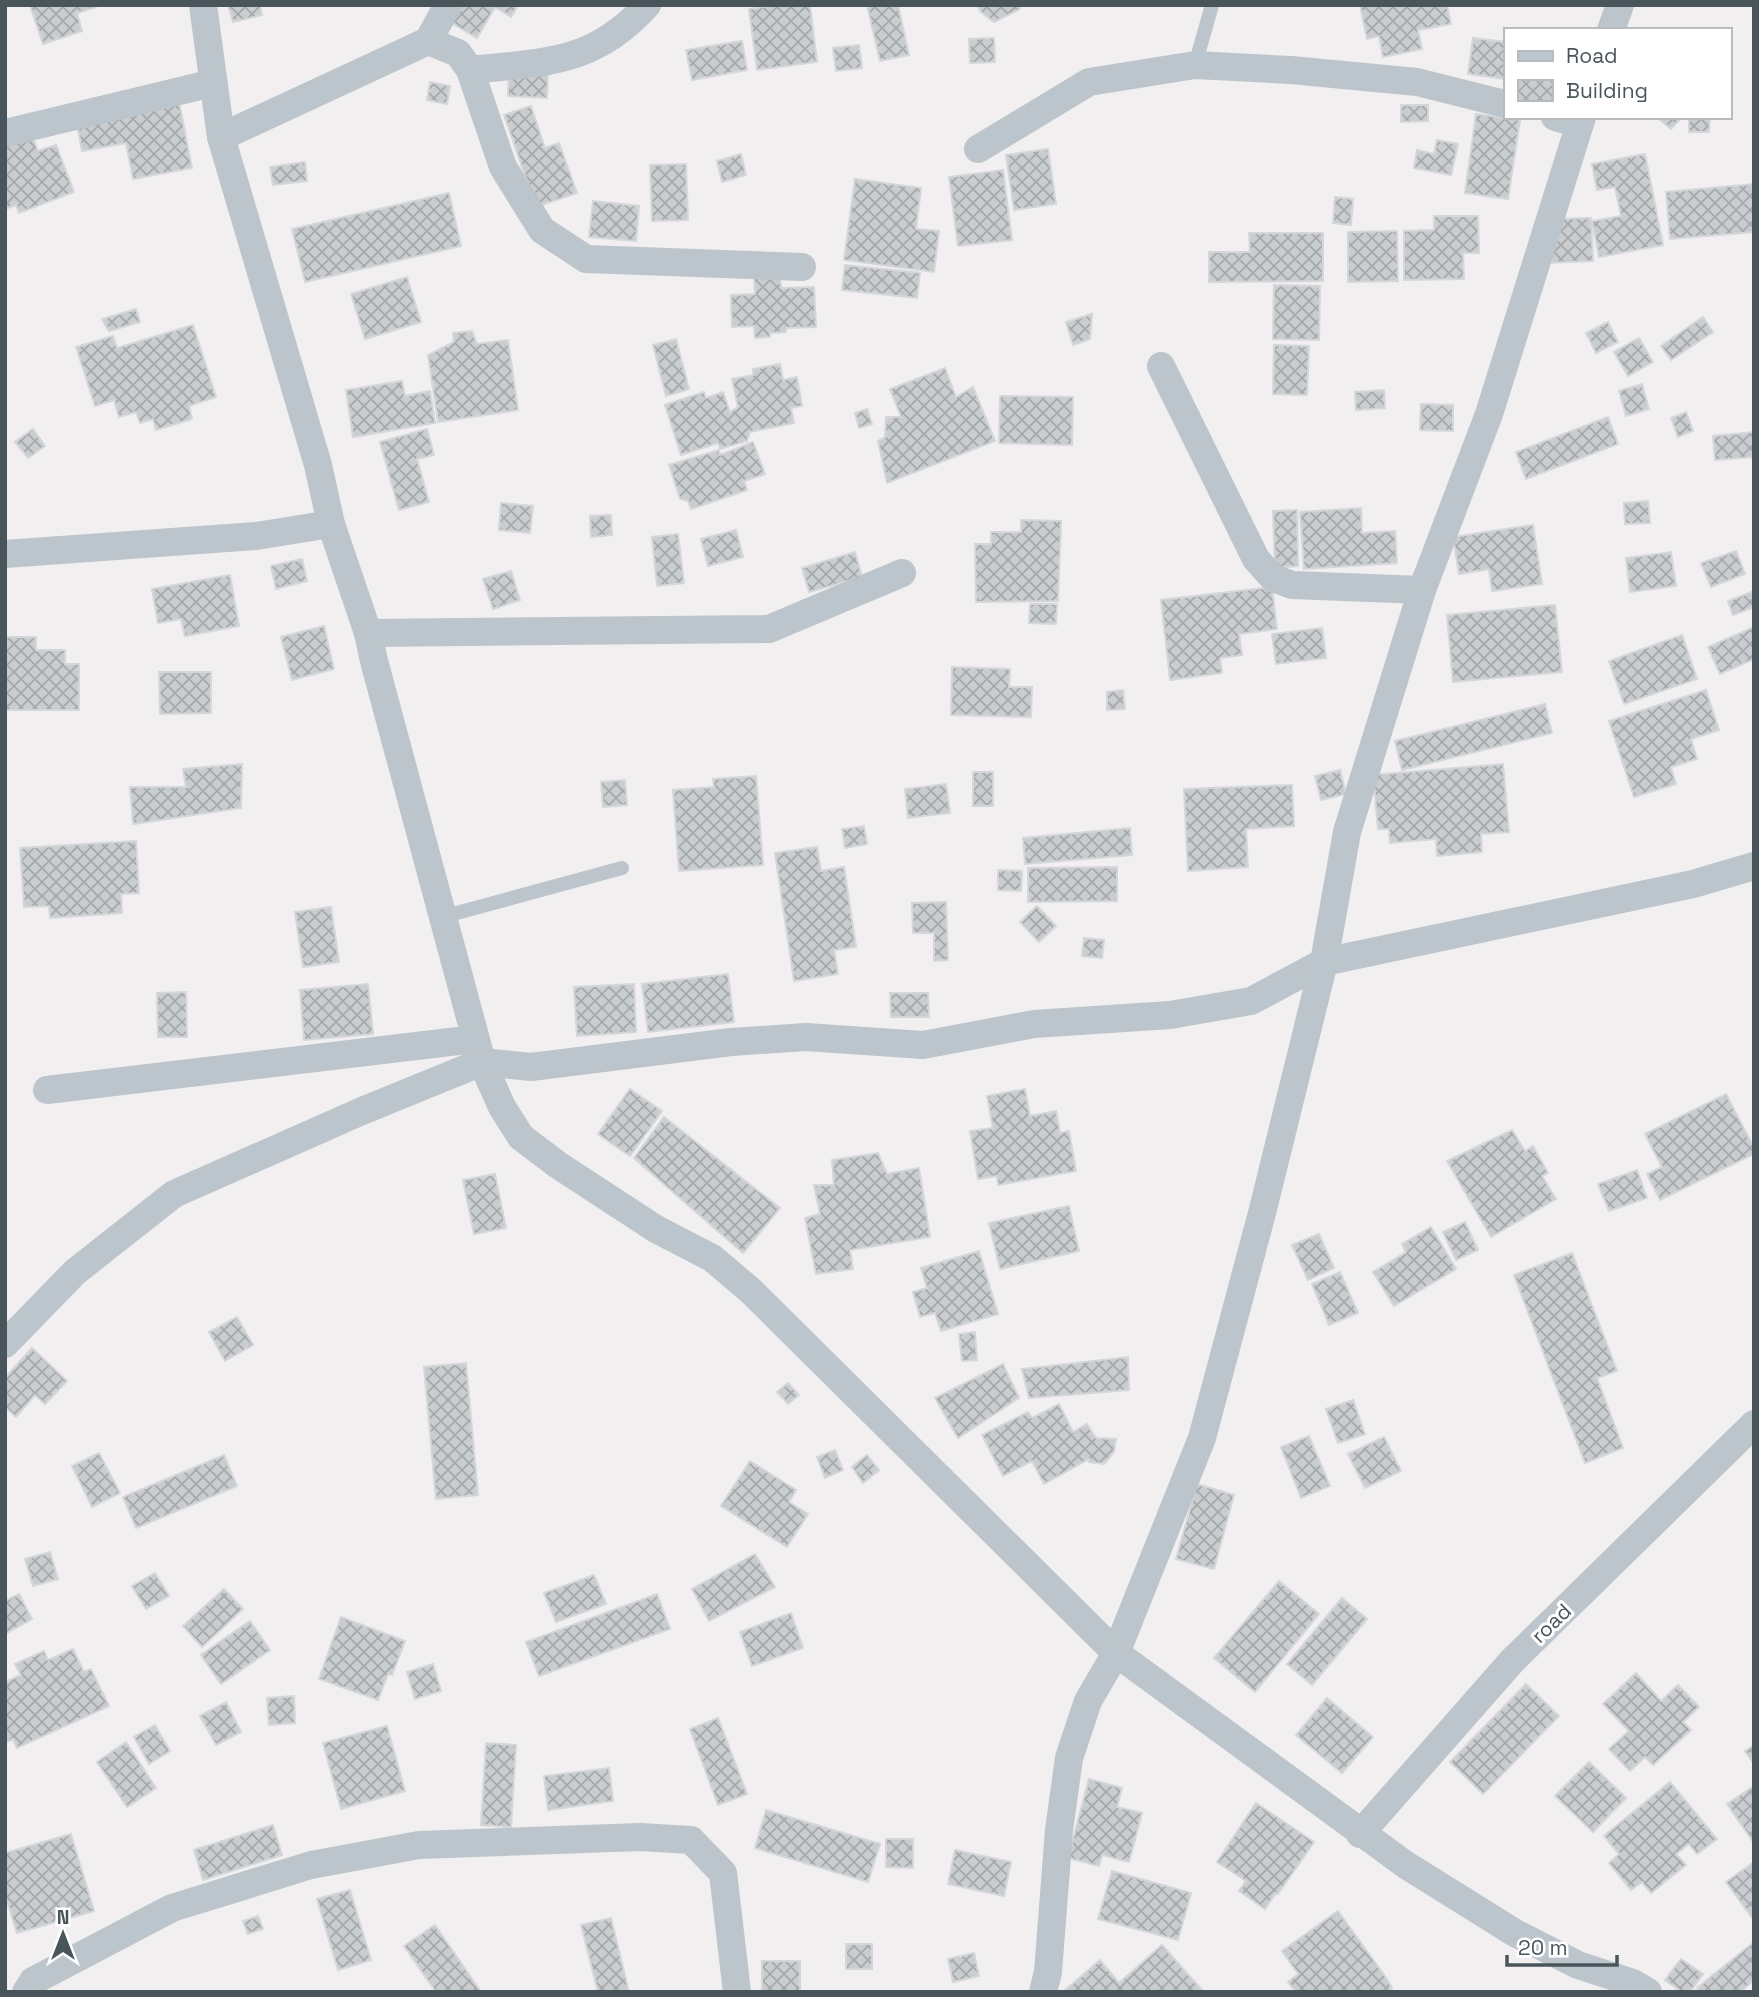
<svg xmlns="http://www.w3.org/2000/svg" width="1759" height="1997" viewBox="0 0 1759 1997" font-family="'Space Grotesk',sans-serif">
<defs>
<pattern id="building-cross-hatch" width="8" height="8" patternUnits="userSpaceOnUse" patternTransform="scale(1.75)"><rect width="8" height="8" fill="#c9cdd0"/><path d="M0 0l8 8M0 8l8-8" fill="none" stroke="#a5a9ac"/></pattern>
</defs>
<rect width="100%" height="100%" fill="#f1efef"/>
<!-- building -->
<g fill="url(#building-cross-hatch)" stroke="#d4d6da" stroke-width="2">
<path d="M30,5H95L96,7L77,13L82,31L43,44Z"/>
<path d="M228,5H260L262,15L233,22Z"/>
<path d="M453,5H518L511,17L495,7L477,38L445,19Z"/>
<path d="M776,5H810L817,62L757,70L749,9Z"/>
<path d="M867,5H898L909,55L880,61Z"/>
<path d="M977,5H1018L1020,9L994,22L981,12Z"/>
<path d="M1360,5H1447L1451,24L1418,30L1422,49L1383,57L1379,36L1367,39Z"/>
<path d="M994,38L995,62L970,63L969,39Z"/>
<path d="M1473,38L1505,42V79L1468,74Z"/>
<path d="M742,41L747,70L692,80L686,50Z"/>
<path d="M859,45L862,68L836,71L833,48Z"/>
<path d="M509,69L548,71L547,98L508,96Z"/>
<path d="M430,82L450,86L447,104L427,100Z"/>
<path d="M179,102L192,168L133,179L126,143L82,151L77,123Z"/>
<path d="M1401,105H1428V121L1401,122Z"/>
<path d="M531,106L545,148L559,143L577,193L536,207L504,115Z"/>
<path d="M1476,114L1520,120L1508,199L1465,193Z"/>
<path d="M1661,117H1682L1671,129L1659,119Z"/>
<path d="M1689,117H1710L1709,132H1689Z"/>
<path d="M30,130L38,151L56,145L74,192L19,213L16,205L5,209V139Z"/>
<path d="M1437,140L1458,144L1451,175L1414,168L1417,150L1434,154Z"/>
<path d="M1048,149L1056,204L1014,210L1006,155Z"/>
<path d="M741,154L746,175L722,182L717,161Z"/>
<path d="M1645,154L1663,245L1599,257L1592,221L1621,216L1615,187L1597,190L1592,164Z"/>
<path d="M305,162L307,181L273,185L270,167Z"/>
<path d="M686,164L688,220L652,221L650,165Z"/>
<path d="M1003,170L1012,240L958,246L949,177Z"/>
<path d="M855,179L921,188L916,229L939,231L934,272L844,260Z"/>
<path d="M1754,184V232L1670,239L1666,192Z"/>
<path d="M449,193L461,246L305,282L292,229Z"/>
<path d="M1335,197L1353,199L1351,225L1333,223Z"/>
<path d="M593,201L639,206L636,241L589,237Z"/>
<path d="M1434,216H1478L1479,253H1463L1464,279L1404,280V231L1434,230Z"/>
<path d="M1591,218L1593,261L1545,263L1554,219Z"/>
<path d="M1397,231L1398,281L1348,282V232Z"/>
<path d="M1249,233H1323V281L1209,282V252H1250Z"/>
<path d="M845,265L920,273L917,298L842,290Z"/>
<path d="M754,276H780L781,288L814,287L816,327L786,328V332L770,333V337L755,338L754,326L732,327L731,295L755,294Z"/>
<path d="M407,277L421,322L365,339L351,294Z"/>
<path d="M1274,285L1320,286L1319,340L1273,339Z"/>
<path d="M136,309L140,322L109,331L102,319Z"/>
<path d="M1092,314L1090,339L1073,345L1066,322Z"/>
<path d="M1703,317L1713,332L1671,360L1661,346Z"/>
<path d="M1608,322L1618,342L1596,353L1586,333Z"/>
<path d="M193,325L216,397L189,406L192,419L156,430L153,419L140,423L136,412L119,417L114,400L95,406L76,347L113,336L117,348Z"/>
<path d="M472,331L477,344L508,340L518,410L438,422L428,355L454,342L453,333Z"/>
<path d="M1639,338L1653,362L1628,376L1614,352Z"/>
<path d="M676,339L689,389L666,396L653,345Z"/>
<path d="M1274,345L1309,346L1307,395L1273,394Z"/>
<path d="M780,364L783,380L797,377L802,406L791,408L794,423L750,432L747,441L720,449L718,443L681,455L665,405L704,392L706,398L723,392L730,412L738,407L732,379L753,375V369Z"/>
<path d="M945,368L956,397L973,387L995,441L887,483L878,441L885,437L886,417H901L890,389Z"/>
<path d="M402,381L405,396L430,391L435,423L353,437L346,390Z"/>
<path d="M1642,384L1649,409L1626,416L1619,391Z"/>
<path d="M1384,390L1385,408L1356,410L1355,392Z"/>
<path d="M1000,396L1073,397L1072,445L999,443Z"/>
<path d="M1421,404L1453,405V431L1420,430Z"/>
<path d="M867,409L872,424L859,428L855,413Z"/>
<path d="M1686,412L1693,431L1678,437L1671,418Z"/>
<path d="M1608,417L1618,444L1526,479L1516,452Z"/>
<path d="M33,429L45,446L28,458L15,442Z"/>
<path d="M427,429L434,455L417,459L429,502L399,510L380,442Z"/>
<path d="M1754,432V457L1715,460L1713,436Z"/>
<path d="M753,442L765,474L744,481L747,490L691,509L688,501L680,499L669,465L719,450L720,455Z"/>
<path d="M1648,501L1650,523L1625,524L1624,503Z"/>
<path d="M501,503L533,506L530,533L499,530Z"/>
<path d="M1361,508L1362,533L1395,531L1397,563L1304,569L1300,512Z"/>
<path d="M1297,510L1298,566L1275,568L1273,511Z"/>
<path d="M611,515L612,535L591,537L590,516Z"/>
<path d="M1021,520L1061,521L1058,601L976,602L975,544H991V532H1021Z"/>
<path d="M1533,525L1542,584L1492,591L1489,569L1459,574L1453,537Z"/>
<path d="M736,530L743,557L708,566L701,539Z"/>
<path d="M678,534L684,583L657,586L652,537Z"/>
<path d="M1736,551L1745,574L1711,587L1701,563Z"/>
<path d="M855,552L862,577L809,592L802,568Z"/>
<path d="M1671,552L1676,586L1630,592L1626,558Z"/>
<path d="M302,559L307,581L276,589L271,566Z"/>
<path d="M511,571L520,600L493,609L483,579Z"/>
<path d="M230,575L239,626L185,636L181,619L158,623L152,589Z"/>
<path d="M1272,587L1277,629L1239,634L1242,655L1220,658L1222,673L1170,680L1161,600Z"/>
<path d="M1754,591V607L1733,615L1728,601Z"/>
<path d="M1030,604H1057L1056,624L1029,623Z"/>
<path d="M1555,605L1562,672L1453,682L1447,615Z"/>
<path d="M324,626L334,669L292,680L281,637Z"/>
<path d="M1754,627V659L1720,674L1708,647Z"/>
<path d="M1322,628L1326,658L1276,664L1272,634Z"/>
<path d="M1682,635L1697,679L1624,704L1609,661Z"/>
<path d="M5,637H36V650H65V664H79V710H5Z"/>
<path d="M952,667L1010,669L1009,687H1032L1031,717L951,715Z"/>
<path d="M159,672H211V713L160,714Z"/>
<path d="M1123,690L1125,709L1107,710V692Z"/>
<path d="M1706,690L1719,730L1691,739L1697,759L1671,767L1676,784L1634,797L1609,721Z"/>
<path d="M1545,704L1552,733L1402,770L1395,741Z"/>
<path d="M242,764L241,808L133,824L130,787H186L183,769Z"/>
<path d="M1503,764L1509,832L1481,834L1482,852L1437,856L1436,839L1390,843L1389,829H1378L1373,775Z"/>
<path d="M1340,770L1346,794L1321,800L1315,776Z"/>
<rect x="973" y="772" width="20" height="34"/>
<path d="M756,776L763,865L679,871L673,790L714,787L713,779Z"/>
<path d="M625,780L627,805L603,807L601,782Z"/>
<path d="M946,784L950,813L908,818L905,789Z"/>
<path d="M1292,785L1294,826L1246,829L1248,867L1188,871L1184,789Z"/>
<path d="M864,826L867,844L845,848L842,829Z"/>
<path d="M1130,828L1132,855L1025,864L1023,838Z"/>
<path d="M136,841L139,893L121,894L122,913L50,918L49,906L24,907L20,848Z"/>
<path d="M817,847L821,871L844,867L856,947L834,950L838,974L794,981L775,853Z"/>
<path d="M1117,867V901L1028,902V868Z"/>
<path d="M998,870L1022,871L1021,891L998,890Z"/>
<path d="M946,902L948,960L934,961V933H913L912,903Z"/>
<path d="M1037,906L1056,926L1039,942L1020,922Z"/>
<path d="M331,907L339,962L303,967L295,912Z"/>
<path d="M1084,938L1104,940L1102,958L1082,956Z"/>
<path d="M728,974L734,1022L648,1032L642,984Z"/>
<path d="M368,984L373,1034L304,1040L300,990Z"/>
<path d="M634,984L636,1032L577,1036L574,987Z"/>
<path d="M186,992L187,1037H158L157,993Z"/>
<path d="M890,993H928L929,1017H891Z"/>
<path d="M630,1089L662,1111L630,1156L598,1134Z"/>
<path d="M1025,1089L1030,1116L1056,1111L1060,1133L1069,1131L1076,1171L998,1185L997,1176L978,1179L970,1131L993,1128L987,1096Z"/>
<path d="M1726,1094L1754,1148V1154L1660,1200L1647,1174L1662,1167L1645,1134Z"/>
<path d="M664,1117L780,1208L743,1253L634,1158Z"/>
<path d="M1512,1130L1525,1151L1533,1146L1548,1173L1542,1176L1556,1199L1491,1237L1447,1161Z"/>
<path d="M878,1153L887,1174L919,1168L930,1237L850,1250L853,1269L816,1274L805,1218L820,1214L814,1185H834L832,1160Z"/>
<path d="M1637,1170L1647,1198L1609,1211L1598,1184Z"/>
<path d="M495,1174L506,1228L474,1234L463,1180Z"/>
<path d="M1069,1206L1079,1251L1000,1269L989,1223Z"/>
<path d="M1465,1222L1478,1250L1456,1260L1443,1232Z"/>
<path d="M1431,1227L1456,1269L1394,1306L1373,1272L1406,1252L1402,1244Z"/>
<path d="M1319,1234L1334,1268L1308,1280L1292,1245Z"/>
<path d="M979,1251L998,1314L941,1331L935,1313L920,1317L913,1292L927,1288L921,1268Z"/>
<path d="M1572,1253L1617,1371L1597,1378L1623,1448L1585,1463L1514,1275Z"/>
<path d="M1340,1272L1358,1313L1329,1325L1312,1284Z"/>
<path d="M237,1317L253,1345L225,1361L209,1332Z"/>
<path d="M975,1332L977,1360L962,1361L959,1334Z"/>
<path d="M32,1348L67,1381L45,1404L35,1395L16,1417L5,1407V1378Z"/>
<path d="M1128,1357L1129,1390L1029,1398L1022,1369Z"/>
<path d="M466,1363L478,1495L436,1499L424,1367Z"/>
<path d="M1003,1364L1019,1398L958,1438L935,1398Z"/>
<path d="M788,1383L799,1395L788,1404L777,1392Z"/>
<path d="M1353,1400L1365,1434L1338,1443L1326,1409Z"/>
<path d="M1059,1404L1073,1432L1087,1424L1096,1438L1116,1439L1114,1452L1104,1464L1089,1462V1459L1044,1484L1032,1461L1003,1476L982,1435L1028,1412L1032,1418Z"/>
<path d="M1309,1436L1330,1486L1301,1498L1281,1447Z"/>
<path d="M1384,1437L1401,1471L1365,1488L1348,1454Z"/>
<path d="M835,1450L843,1470L825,1478L817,1457Z"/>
<path d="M99,1453L120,1493L92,1507L72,1466Z"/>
<path d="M224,1455L237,1486L136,1528L123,1497Z"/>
<path d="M867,1455L879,1470L863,1483L852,1467Z"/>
<path d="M750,1461L796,1490L789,1502L808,1514L787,1547L721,1506Z"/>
<path d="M1197,1484L1234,1495L1214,1569L1176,1559Z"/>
<path d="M50,1552L58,1579L33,1586L25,1559Z"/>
<path d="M755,1554L775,1587L709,1621L692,1589Z"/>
<path d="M155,1573L169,1596L146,1609L132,1586Z"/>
<path d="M594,1575L606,1604L556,1622L544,1593Z"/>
<path d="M1279,1581L1319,1614L1255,1692L1214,1658Z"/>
<path d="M224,1589L243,1609L202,1647L183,1626Z"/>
<path d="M19,1594L32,1619L5,1634V1601Z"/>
<path d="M657,1594L670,1629L539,1676L526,1642Z"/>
<path d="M1342,1598L1367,1619L1312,1685L1287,1664Z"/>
<path d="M791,1613L803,1648L752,1666L740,1632Z"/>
<path d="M341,1617L405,1641L392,1675L388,1674L378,1700L319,1679Z"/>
<path d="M250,1621L270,1650L221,1684L201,1655Z"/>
<path d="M73,1649L84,1672L91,1669L109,1706L17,1748L13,1739L5,1743V1682L21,1675L15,1664L44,1651L48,1660Z"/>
<path d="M433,1664L441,1691L415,1699L407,1672Z"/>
<path d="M1636,1673L1661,1701L1678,1685L1699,1707L1683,1722L1691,1730L1653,1765L1645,1757L1630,1771L1609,1749L1629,1731L1603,1704Z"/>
<path d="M1526,1684L1559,1716L1483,1794L1450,1762Z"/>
<path d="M294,1696L295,1723L269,1725L267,1698Z"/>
<path d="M1327,1698L1373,1737L1342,1773L1296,1735Z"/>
<path d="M226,1702L241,1732L216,1745L200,1716Z"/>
<path d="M718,1718L747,1794L718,1805L690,1729Z"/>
<path d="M155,1725L170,1751L149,1764L134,1737Z"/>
<path d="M387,1726L405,1791L341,1809L323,1743Z"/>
<path d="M126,1742L156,1788L127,1807L97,1762Z"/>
<path d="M486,1743L516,1745L511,1827L481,1825Z"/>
<path d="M1754,1745V1764L1745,1751Z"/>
<path d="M1589,1762L1626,1798L1593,1832L1555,1796Z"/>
<path d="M609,1768L613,1801L548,1810L544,1776Z"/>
<path d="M1089,1779L1122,1788L1117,1807L1142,1813L1129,1862L1102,1855L1099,1866L1068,1858Z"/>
<path d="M1670,1782L1717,1839L1697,1854L1689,1844L1676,1854L1686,1865L1651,1893L1642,1882L1631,1890L1609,1863L1619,1854L1604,1836Z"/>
<path d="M1754,1786V1843L1727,1804Z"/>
<path d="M1256,1803L1314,1842L1278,1894L1276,1893L1265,1909L1239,1891L1246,1881L1217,1862Z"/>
<path d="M766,1810L880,1844L868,1882L755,1848Z"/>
<path d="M273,1825L282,1855L203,1880L194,1850Z"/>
<path d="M71,1834L94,1911L17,1933L5,1894V1853Z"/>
<path d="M886,1839H913V1868L886,1867Z"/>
<path d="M955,1850L1011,1862L1004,1896L948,1884Z"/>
<path d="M1754,1862V1918L1753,1919L1726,1882Z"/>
<path d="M1112,1871L1191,1893L1178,1940L1098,1919Z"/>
<path d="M350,1890L371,1960L338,1970L317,1899Z"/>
<path d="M1338,1911L1387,1979L1392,1988L1387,1992H1296L1288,1982L1298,1974L1282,1951Z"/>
<path d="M258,1916L263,1929L248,1934L243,1921Z"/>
<path d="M611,1918L629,1992H598L581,1925Z"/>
<path d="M435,1925L481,1992H436L404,1946Z"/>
<path d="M1754,1942V1980L1740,1992H1700L1697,1988Z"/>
<rect x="846" y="1944" width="26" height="25"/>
<path d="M1162,1945L1202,1990L1200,1992H1063L1100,1960L1119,1983Z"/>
<path d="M974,1953L979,1976L953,1982L948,1959Z"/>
<path d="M1681,1959L1703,1974L1690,1992H1682L1665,1980Z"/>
<rect x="762" y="1961" width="38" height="31"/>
</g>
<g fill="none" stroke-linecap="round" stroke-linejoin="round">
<!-- service -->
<g stroke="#bcc5cb" stroke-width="14">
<path d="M1195,65L1212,5"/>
<path d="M442,917L622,868"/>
</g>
<!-- minor -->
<g stroke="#bcc5cb" stroke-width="28">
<path d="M203,5L221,137L318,465L331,524L368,633L374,661L482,1062L502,1107L521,1137L558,1165L656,1229L712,1258L751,1291L1116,1653L1406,1865L1515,1933L1578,1965L1633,1983L1648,1992"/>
<path d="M1611,30L1620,5"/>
<path d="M428,41L458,53L470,70L503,167L542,230L586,259L802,267"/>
<path d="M470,70C544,62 593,65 647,5"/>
<path d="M1555,117L1580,124"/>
<path d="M5,133L213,83"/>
<path d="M221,137L428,41L448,5"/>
<path d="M978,149L1089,82L1195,65L1291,70L1417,82L1505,104"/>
<path d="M1161,366L1256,559L1273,578L1292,585L1422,590"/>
<path d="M5,554L256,536L331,524"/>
<path d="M368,633L769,629L902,573"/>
<path d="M47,1090L475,1039"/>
<path d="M5,1344L75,1272L174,1194L362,1111L482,1062L531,1067L731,1042L806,1037L923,1045L1034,1024L1170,1015L1251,1001L1324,962L1693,884L1754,866"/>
<path d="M1360,1834L1512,1661L1754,1424"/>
<path d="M26,1992L33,1981L172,1908L311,1865L419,1845L640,1837L691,1840L723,1873L737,1992"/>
<path d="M1043,1992L1048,1972L1059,1830L1069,1758L1088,1701L1116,1653L1202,1438L1262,1213L1324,962L1347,832L1422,590L1489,414L1582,117"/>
</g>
</g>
<g text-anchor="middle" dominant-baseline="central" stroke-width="6" stroke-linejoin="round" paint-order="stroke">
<!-- street labels -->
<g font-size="21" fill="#48555b" stroke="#fff">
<text transform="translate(1551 1623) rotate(-44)">road</text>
</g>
</g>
<!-- border -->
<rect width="1759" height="1997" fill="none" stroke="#48555b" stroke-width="14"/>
<!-- legend -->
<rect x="1504" y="28" width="228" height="91" fill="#ffffff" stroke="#b6bbbd" stroke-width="2"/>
<rect x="1518" y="51" width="35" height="10" fill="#bcc5cb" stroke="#b6bbbd" stroke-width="2"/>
<text x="1566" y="63" font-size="21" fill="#48555b">Road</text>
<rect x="1518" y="80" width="35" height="21" fill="url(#building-cross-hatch)" stroke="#b6bbbd" stroke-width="2"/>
<text x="1566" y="98" font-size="21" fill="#48555b">Building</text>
<!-- north arrow -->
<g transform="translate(63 1934)" stroke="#ffffff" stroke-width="5" paint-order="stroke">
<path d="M0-5L12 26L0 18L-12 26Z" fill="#48555b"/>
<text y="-10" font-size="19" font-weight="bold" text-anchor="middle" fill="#48555b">N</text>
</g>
<!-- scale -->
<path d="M1507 1955v10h110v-10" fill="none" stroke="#48555b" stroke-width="3.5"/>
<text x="1518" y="1955" font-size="21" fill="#48555b" stroke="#ffffff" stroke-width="5" paint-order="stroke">20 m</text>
</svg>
